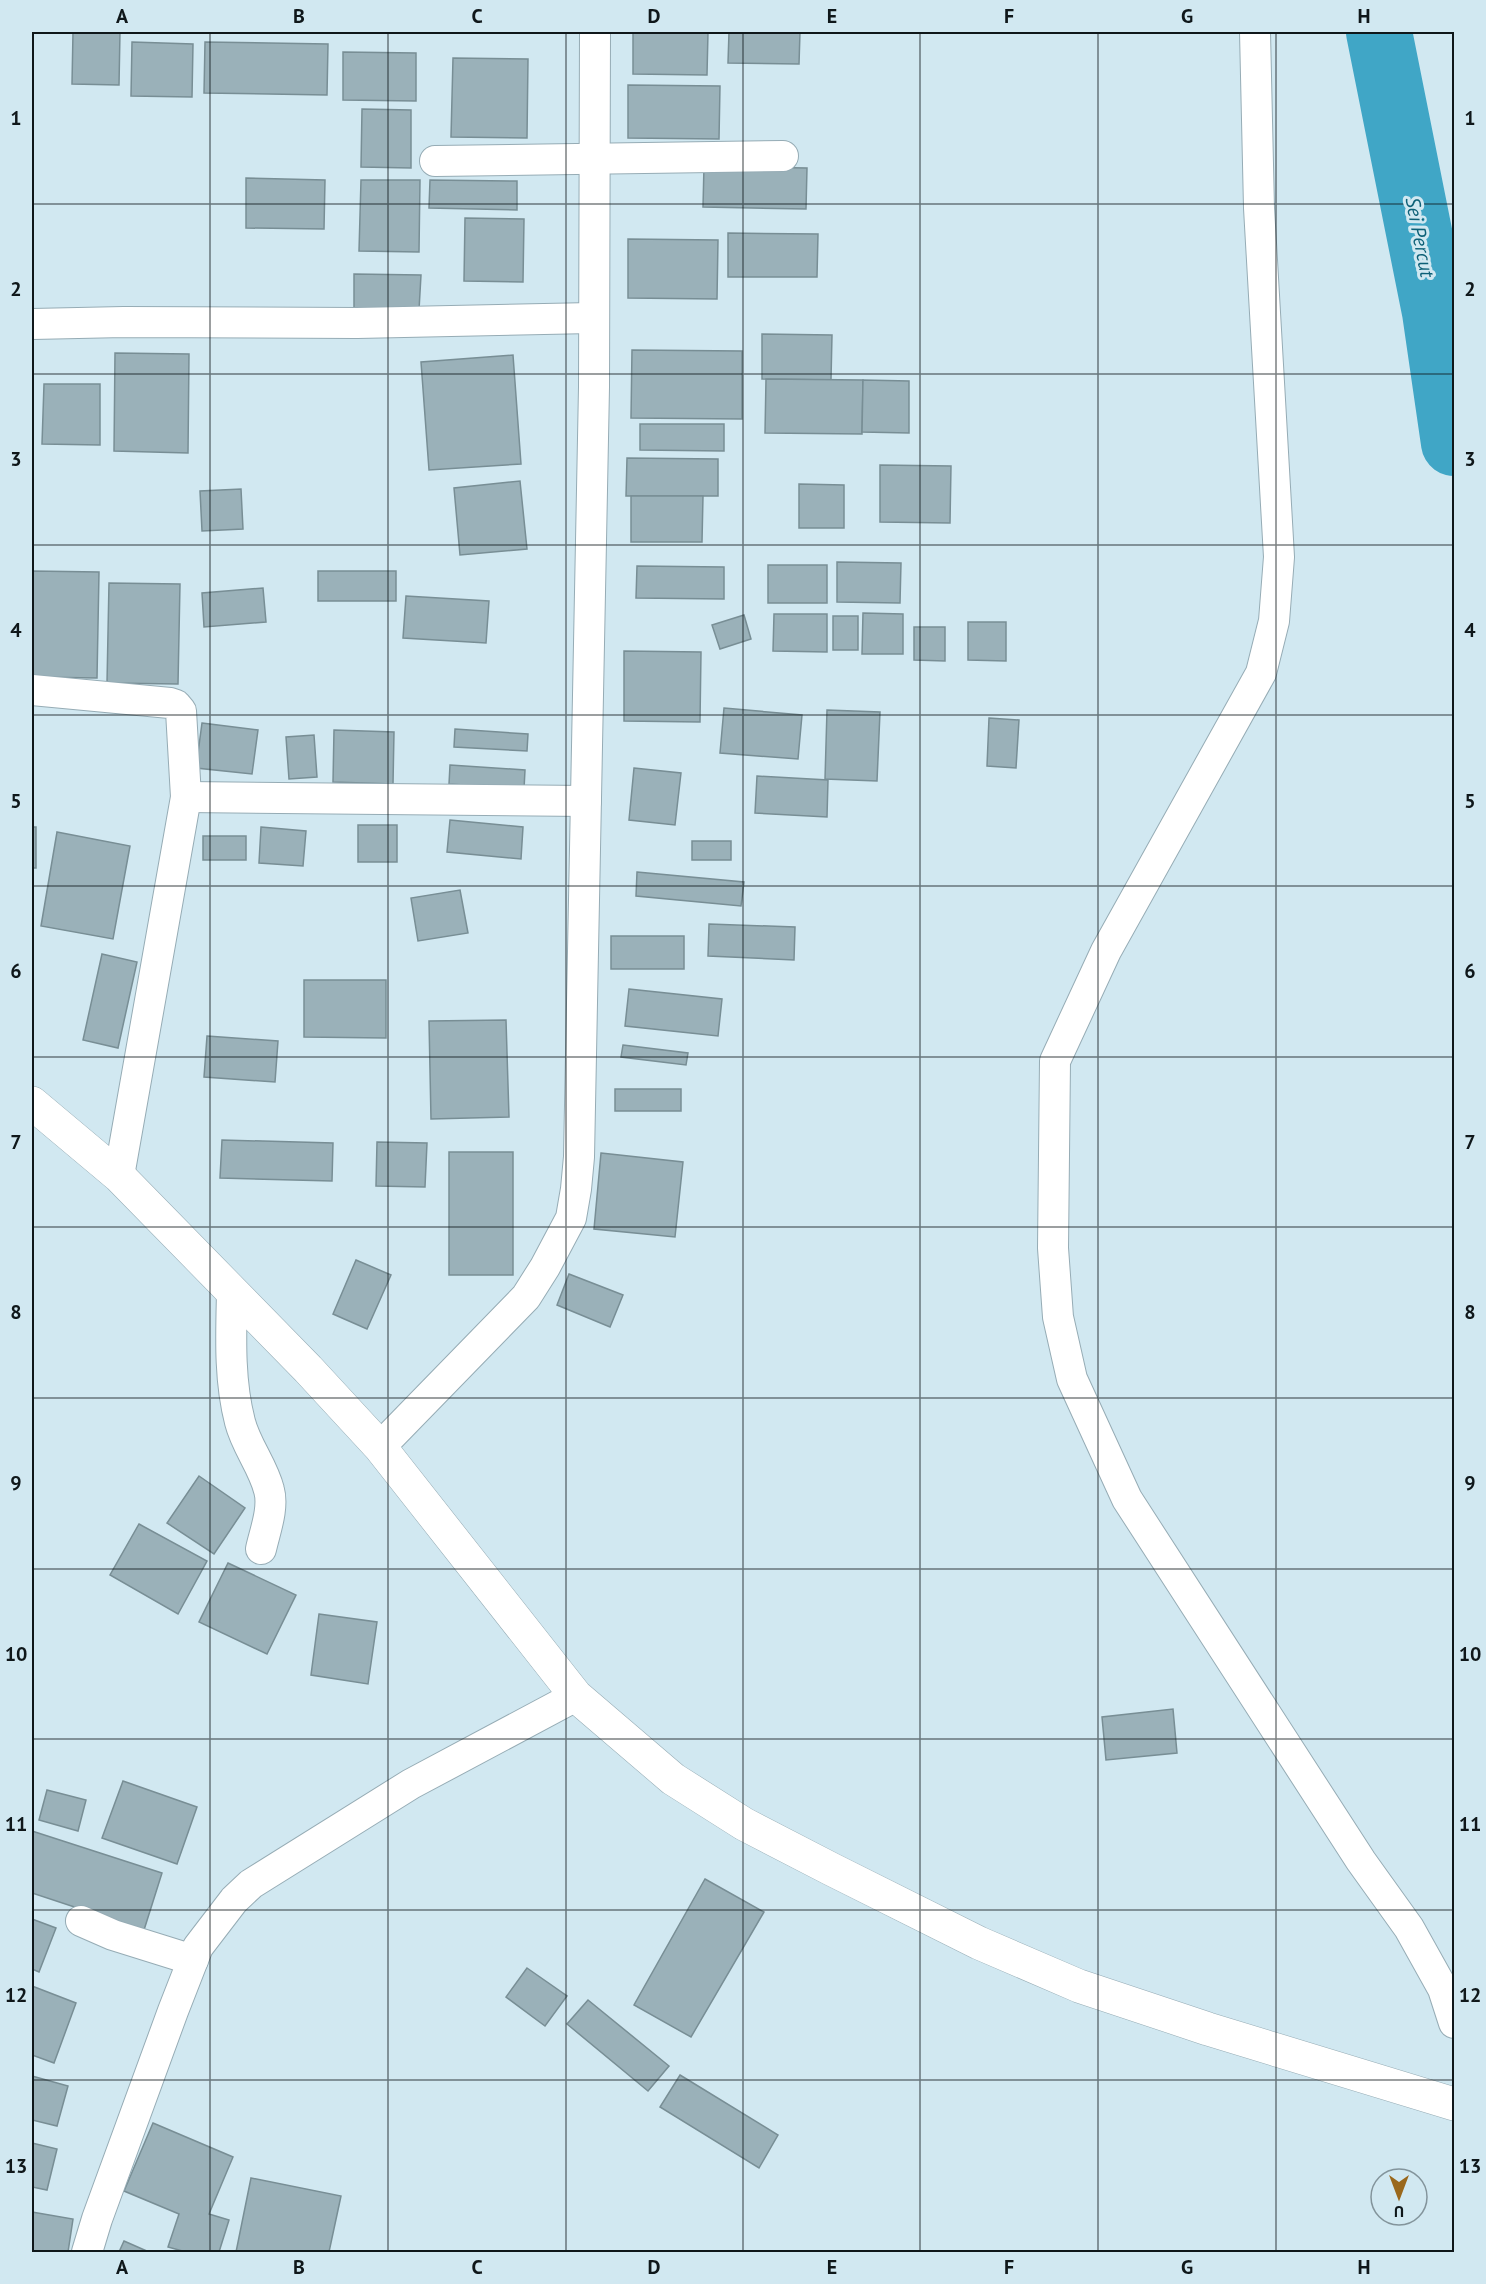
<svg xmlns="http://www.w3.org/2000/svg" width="1486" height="2284" viewBox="0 0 1486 2284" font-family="'PT Sans',sans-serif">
<rect width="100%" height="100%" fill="#d1e8f1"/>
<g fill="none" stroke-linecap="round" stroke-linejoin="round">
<!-- river -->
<path stroke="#40a6c6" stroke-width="66" d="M1379,32L1435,312L1454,443"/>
</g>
<!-- building -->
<g fill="#9ab1b9" stroke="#788e95" stroke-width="1.5">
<path d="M73,32H120L119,85L72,84Z"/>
<path d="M165,32H209V33Z"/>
<path d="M633,32H708L707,75L633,74Z"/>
<path d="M729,32H800L799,64L728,63Z"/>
<path d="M132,42L193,44L192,97L131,96Z"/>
<path d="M205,42L328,44L327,95L204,93Z"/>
<path d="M343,52L416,53V101L343,100Z"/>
<path d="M453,58L528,59L527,138L451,137Z"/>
<path d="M628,85L720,86L719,139L628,138Z"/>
<path d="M362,109L411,110V168L361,167Z"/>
<path d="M704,166L807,168L806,209L703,207Z"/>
<path d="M246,178L325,180L324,229L246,228Z"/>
<path d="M361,180H420L419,252L359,251Z"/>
<path d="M430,180L517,181V210L429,208Z"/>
<path d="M465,218L524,219L523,282L464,281Z"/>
<path d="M728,233L818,234L817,277H728Z"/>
<path d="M628,239L718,240L717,299L628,298Z"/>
<path d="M354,274L421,275L419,310L354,309Z"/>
<path d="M762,334L832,335L831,380L762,379Z"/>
<path d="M632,350L742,351V419L631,418Z"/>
<path d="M115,353L189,354L188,453L114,451Z"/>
<path d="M513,355L521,464L429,470L421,362Z"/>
<path d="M766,379L863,380L862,434L765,433Z"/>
<path d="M863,380L909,381V433L862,432Z"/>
<path d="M44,384H100V445L42,444Z"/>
<path d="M640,424H724V451L640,450Z"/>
<path d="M627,458L718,459V496H626Z"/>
<path d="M880,465L951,466L950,523L880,522Z"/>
<path d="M520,481L527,549L460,555L454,488Z"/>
<path d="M799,484L844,485V528H799Z"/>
<path d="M241,489L243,529L202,531L200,491Z"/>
<path d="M631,496H703L702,542H631Z"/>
<path d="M837,562L901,563L900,603L837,602Z"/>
<rect x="768" y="565" width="59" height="38"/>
<path d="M637,566L724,567V599L636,598Z"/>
<path d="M32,571L99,572L97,678L32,677Z"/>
<rect x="318" y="571" width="78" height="30"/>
<path d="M109,583L180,584L178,684L107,683Z"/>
<path d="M263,588L266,622L204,627L202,593Z"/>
<path d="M406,596L489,601L486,643L403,638Z"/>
<path d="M863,613L903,614V654H862Z"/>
<path d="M774,614H827V652L773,651Z"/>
<path d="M744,615L751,639L720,649L712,625Z"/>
<rect x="833" y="616" width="25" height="34"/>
<path d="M968,622H1006V661L968,660Z"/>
<path d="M914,627H945V661L914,660Z"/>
<path d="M624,651L701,652L700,722L624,721Z"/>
<path d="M724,708L802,715L798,759L720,753Z"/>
<path d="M827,710L880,712L877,781L825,779Z"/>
<path d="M989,718L1019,720L1016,768L987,766Z"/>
<path d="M202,723L258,730L252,774L196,768Z"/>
<path d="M455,729L528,734L527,751L454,747Z"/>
<path d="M334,730L394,732L393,784L333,782Z"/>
<path d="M314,735L317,777L289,779L286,737Z"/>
<path d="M450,765L525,770L524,789L449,784Z"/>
<path d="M634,768L681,773L675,825L629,820Z"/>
<path d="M757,776L828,780L827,817L755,813Z"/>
<path d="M450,820L523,827L521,859L447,852Z"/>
<rect x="358" y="825" width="39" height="37"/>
<rect x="32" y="827" width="4" height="41"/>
<path d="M261,827L306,831L303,866L259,863Z"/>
<path d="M57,832L130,846L113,939L41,926Z"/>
<rect x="203" y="836" width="43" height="24"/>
<rect x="692" y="841" width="39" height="19"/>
<path d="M637,872L744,882L741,906L636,896Z"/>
<path d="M460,890L468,933L418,941L411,898Z"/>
<path d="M709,924L795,927L794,960L708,956Z"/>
<rect x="611" y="936" width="73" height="33"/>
<path d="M102,954L137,962L118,1048L83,1040Z"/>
<path d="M304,980H386V1038L304,1037Z"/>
<path d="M629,989L722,999L718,1036L625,1026Z"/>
<path d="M506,1020L509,1117L431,1119L429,1021Z"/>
<path d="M207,1036L278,1041L275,1082L204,1077Z"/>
<path d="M623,1045L688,1053L686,1065L621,1057Z"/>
<rect x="615" y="1089" width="66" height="22"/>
<path d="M222,1140L333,1143L332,1181L220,1178Z"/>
<path d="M377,1142L427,1143L425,1187L376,1186Z"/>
<rect x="449" y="1152" width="64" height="123"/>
<path d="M601,1153L683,1162L675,1237L594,1229Z"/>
<path d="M356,1260L391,1275L367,1329L333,1314Z"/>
<path d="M569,1274L623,1295L610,1327L557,1305Z"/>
<path d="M199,1476L245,1508L214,1554L167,1523Z"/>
<path d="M139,1524L207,1561L178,1614L110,1575Z"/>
<path d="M228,1563L296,1595L267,1654L199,1622Z"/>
<path d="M319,1614L377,1622L368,1684L311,1675Z"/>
<path d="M1173,1709L1177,1753L1106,1760L1102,1717Z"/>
<path d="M123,1781L197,1807L177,1864L102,1838Z"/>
<path d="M47,1790L86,1800L78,1831L39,1820Z"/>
<path d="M32,1831L162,1873L144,1930L32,1893Z"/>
<path d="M705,1879L764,1912L691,2037L634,2005Z"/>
<path d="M32,1919L56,1928L39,1972L32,1969Z"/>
<path d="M527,1968L567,1996L545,2026L506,1997Z"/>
<path d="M32,1986L76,2003L54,2063L32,2055Z"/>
<path d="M588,2000L669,2066L648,2091L567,2024Z"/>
<path d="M680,2075L778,2135L759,2168L660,2107Z"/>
<path d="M32,2076L68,2086L57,2126L32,2120Z"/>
<path d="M153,2123L233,2157L209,2214L229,2220L219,2252H186L168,2247L179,2214L124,2191Z"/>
<path d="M32,2143L57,2149L47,2190L32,2187Z"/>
<path d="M251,2178L341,2196L329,2252H236Z"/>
<path d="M32,2212L73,2219L68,2252H32Z"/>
<path d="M124,2241L149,2252H119Z"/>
</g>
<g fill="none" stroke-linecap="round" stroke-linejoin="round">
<!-- street casing -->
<g stroke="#96acb5" stroke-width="32">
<g id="street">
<path d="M1255,32L1259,208L1279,557L1274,621L1261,673L1106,951L1055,1061L1053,1248L1058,1317L1072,1379L1127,1499L1361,1861L1409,1928L1443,1989L1454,2023"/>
<path d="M435,161L783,156"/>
<path d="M32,324L124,322L357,323L592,318"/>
<path d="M32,690L170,703L176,705L181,711L186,797L119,1176"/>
<path d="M186,797L586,801"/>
<path d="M232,1293C231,1335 229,1380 240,1422C246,1446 263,1466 269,1490C274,1508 265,1531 261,1549"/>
<path d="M380,1447L526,1297L545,1267L571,1218L576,1189L579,1157L594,387L595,32"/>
<path d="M81,1921L113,1935L193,1960"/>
<path d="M87,2252L97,2219L173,2011L198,1947L234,1900L251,1884L411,1784L576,1696"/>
</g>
</g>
<!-- primary casing -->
<g stroke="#96acb5" stroke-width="34">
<path id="primary" d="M32,1103L119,1176L308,1369L380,1447L576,1696L673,1779L744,1824L831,1869L979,1943L1079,1986L1208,2029L1454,2104"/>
</g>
<!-- street -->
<use href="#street" stroke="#fff" stroke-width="30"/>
<!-- primary -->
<use href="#primary" stroke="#fff" stroke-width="33"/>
</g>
<!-- grid -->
<path fill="none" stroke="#0f171a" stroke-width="1.5" stroke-opacity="0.55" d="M210,32V2252M388,32V2252M566,32V2252M743,32V2252M920,32V2252M1098,32V2252M1276,32V2252M32,204H1454M32,374H1454M32,545H1454M32,715H1454M32,886H1454M32,1057H1454M32,1227H1454M32,1398H1454M32,1569H1454M32,1739H1454M32,1910H1454M32,2080H1454"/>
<g text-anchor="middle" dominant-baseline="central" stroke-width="6" stroke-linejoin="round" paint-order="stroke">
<!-- water labels -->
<g font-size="20" font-style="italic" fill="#0d6077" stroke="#d1e8f1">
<text transform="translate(1420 237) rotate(79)">Sei Percut</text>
</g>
</g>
<!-- border -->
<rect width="1486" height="2284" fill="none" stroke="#d1e8f1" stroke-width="66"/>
<!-- north arrow -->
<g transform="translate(1399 2197) rotate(180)"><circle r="28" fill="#d1e8f1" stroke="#83949b" stroke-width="1.5"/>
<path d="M0-4.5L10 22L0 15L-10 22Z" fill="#9a681c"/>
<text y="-9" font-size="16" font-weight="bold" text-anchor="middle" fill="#0f171a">U</text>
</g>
<rect x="33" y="33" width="1420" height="2218" fill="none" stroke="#0f171a" stroke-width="2"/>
<g font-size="20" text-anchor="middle" font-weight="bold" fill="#0f171a">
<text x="122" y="23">A</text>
<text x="299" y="23">B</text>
<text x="477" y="23">C</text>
<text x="654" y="23">D</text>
<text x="832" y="23">E</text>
<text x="1009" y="23">F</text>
<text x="1187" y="23">G</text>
<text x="1364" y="23">H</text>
<text x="16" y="125">1</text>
<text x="1470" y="125">1</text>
<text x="16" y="296">2</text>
<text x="1470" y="296">2</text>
<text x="16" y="466">3</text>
<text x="1470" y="466">3</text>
<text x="16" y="637">4</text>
<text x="1470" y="637">4</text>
<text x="16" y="808">5</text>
<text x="1470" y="808">5</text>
<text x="16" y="978">6</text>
<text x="1470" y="978">6</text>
<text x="16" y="1149">7</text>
<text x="1470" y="1149">7</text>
<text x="16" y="1319">8</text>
<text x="1470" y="1319">8</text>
<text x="16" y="1490">9</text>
<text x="1470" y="1490">9</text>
<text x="16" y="1661">10</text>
<text x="1470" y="1661">10</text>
<text x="16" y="1831">11</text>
<text x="1470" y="1831">11</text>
<text x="16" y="2002">12</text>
<text x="1470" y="2002">12</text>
<text x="16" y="2173">13</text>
<text x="1470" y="2173">13</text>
<text x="122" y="2274">A</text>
<text x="299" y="2274">B</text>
<text x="477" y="2274">C</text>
<text x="654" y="2274">D</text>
<text x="832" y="2274">E</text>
<text x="1009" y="2274">F</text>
<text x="1187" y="2274">G</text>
<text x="1364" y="2274">H</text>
</g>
</svg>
